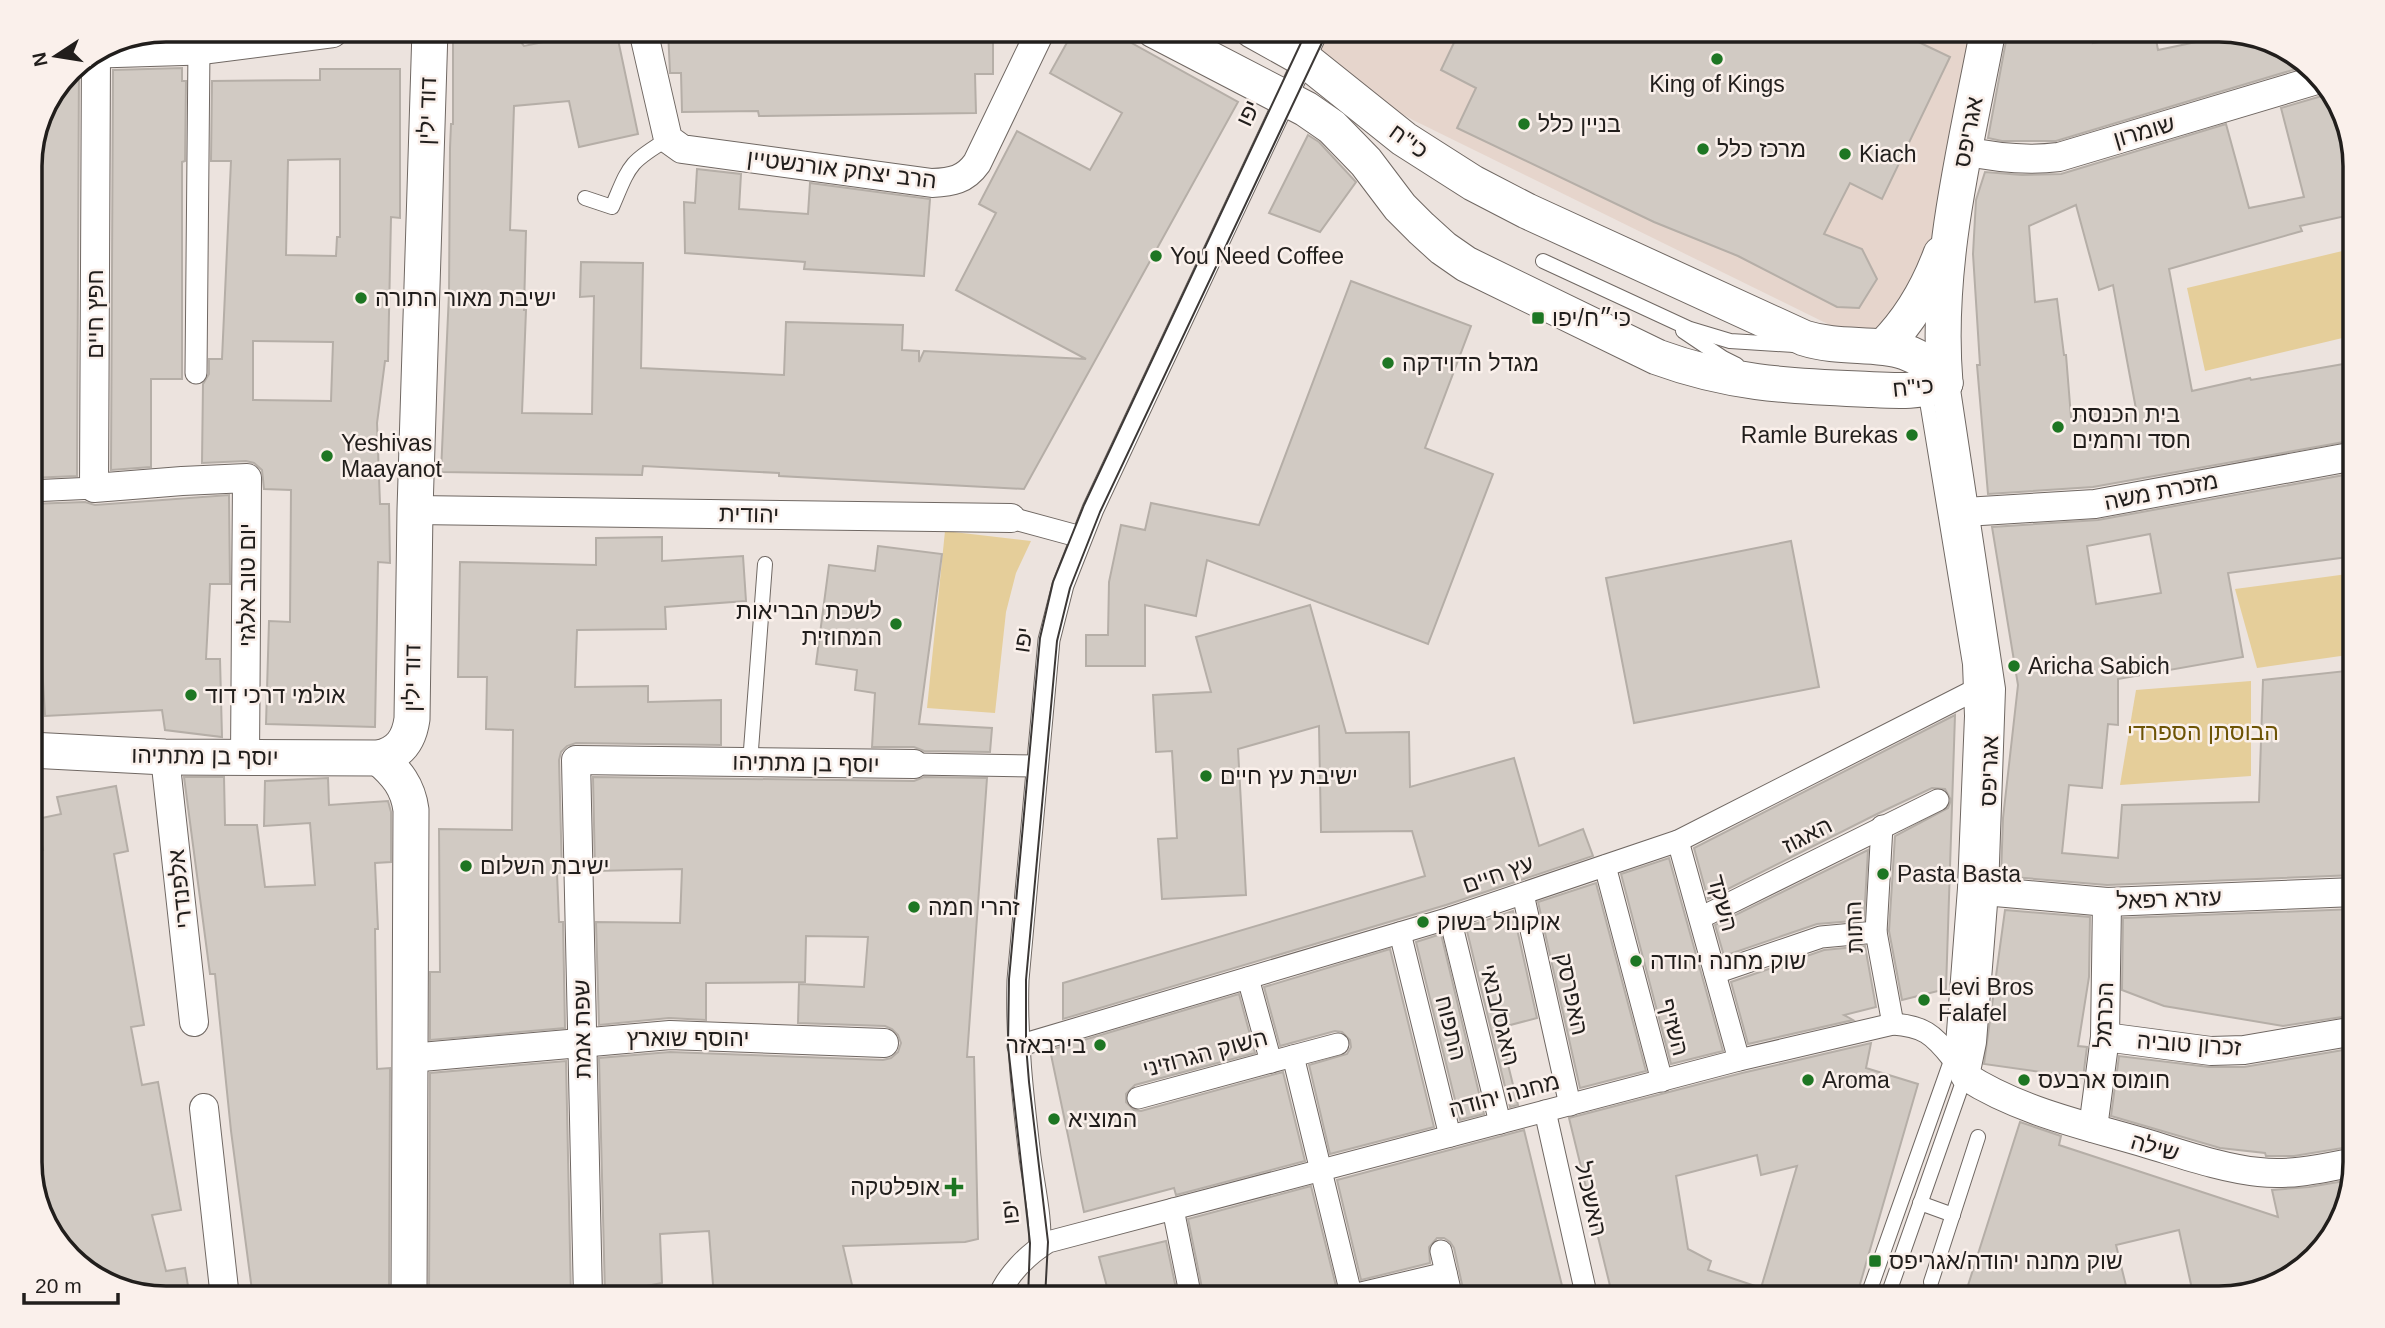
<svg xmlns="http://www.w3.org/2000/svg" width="2385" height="1328" viewBox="0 0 2385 1328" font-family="Helvetica,Heebo,sans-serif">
<rect width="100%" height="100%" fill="#ece3de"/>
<!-- built -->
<path fill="#e6d5cc" d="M1318,30H1988L1949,234L1899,331L1848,334L1413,120L1311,64Z"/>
<!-- green -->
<g fill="#e5ce9a">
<path d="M2355,248V335L2205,371L2187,288Z"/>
<path d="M945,531L1031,541L1016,573L1006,612L995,713L927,708Z"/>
<path d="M2355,573V654L2257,668L2235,589Z"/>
<path d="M2251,681V776L2120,785L2136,690Z"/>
</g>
<!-- building -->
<g fill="#d1cac3" stroke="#b5aea7" stroke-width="2" fill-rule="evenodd">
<path d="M465,30H511L524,46L603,30H616L638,134L579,147L569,101L514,106L510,230L526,231L524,310H526L522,413L592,414L594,296L580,297L581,262L643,263L641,368L784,375L786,322L903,325L902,350L919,351V362L924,351L1086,359L956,290L996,213L979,204L1017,131L1090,170L1122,113L1050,73L1074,30H1108L1238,102L1024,489L779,476V473L643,466L642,475L441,472L449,293L450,148L451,124H453V31Z"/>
<path d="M668,30H993V74H975L976,113L759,116L758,111L682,112L681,73H670Z"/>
<path d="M1460,30H1914L1910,38L1950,57L1882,199L1850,183L1824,234L1862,249L1877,279L1859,308L1837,307L1738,256L1654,222L1457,128L1476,88L1441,70Z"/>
<path d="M2008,30H2095L2093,43L2155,34L2158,50L2234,34L2287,48L2306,66L2056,141H2002L1988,138Z"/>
<path d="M79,63L77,476L30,478V158L40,114L70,69Z"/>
<path d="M182,68V81H186L185,161L182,162V379H151V467L111,470L113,70Z"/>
<path d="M320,69H400V218L391,217L388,361H385L377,423L380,504H389L390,563L378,562L375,727L266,724L269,621L290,622L291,490L264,489L262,470L254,463L246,461L202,463L203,384L209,374V359H222L231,161H211L212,81L320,80ZM340,159V237H337L336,256L286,255L288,160ZM253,341L333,342L331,401L253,400Z"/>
<path d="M2332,90L2355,158V214L2300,226L2302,231L2169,269L2192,391L2250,378L2251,380L2355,362V440L2093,487L1988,494L1977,365H1980L1973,254L1976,200L1985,172L2022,175L2061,174L2226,124L2249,208L2304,197L2281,108L2325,95ZM2076,205L2099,290L2113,285L2136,409L2071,417L2066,355H2064L2057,299L2035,302L2029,226Z"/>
<path d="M1308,135L1319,142L1356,182L1320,232L1269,213Z"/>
<path d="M697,169L741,174L739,209L808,214L810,183L930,199L924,276L804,269L805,262L685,253L684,202L695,203Z"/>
<path d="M1351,281L1471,326L1425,448L1493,474L1428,644L1207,560L1196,616L1145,605V666H1086V635H1108L1109,582L1121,525L1145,530L1151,503L1259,525Z"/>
<path d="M2355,473V556L2228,573L2243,657L2118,679V725L2108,724L2102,788L2069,785L2062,853L2118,858L2122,805L2259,802L2263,680L2355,670V875L2107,885L2001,876L2003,818L2018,685L1992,527L2098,520ZM2150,534L2161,593L2096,604L2087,546Z"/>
<path d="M229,495L230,584H210L206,659H220L222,737L165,730L162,710L45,716L41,648H31L30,504L85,502L95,505Z"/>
<path d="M662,537V561L743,556L746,601L665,607L666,629L577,630L575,687L648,686V702L721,700V745L576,743L567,746L561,752L559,760L562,873H557L559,922H563L565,1028L430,1040V972H440L439,829L512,830L513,730L486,729L487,677H458L460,562L596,565V538Z"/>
<path d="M1791,541L1819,687L1634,723L1606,578Z"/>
<path d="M878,546L942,554L919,724L992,728L990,752L924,751L914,747H872L875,693L855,690L857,670L816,664L829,565L875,571Z"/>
<path d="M1310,605L1346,733L1409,732L1410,787L1514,758L1539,846L1583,829L1593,856L1446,905L1063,1019V983L1425,876L1412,831L1321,832L1319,726L1238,749L1246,895L1162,899L1158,839L1177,838L1172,751L1156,752L1153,695L1211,692L1196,637Z"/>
<path d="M1955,715L1946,989L1902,1000L1889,931L1895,836L1948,808L1951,800L1945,789L1932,788L1877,814L1708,899L1694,848Z"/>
<path d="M184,777H224L225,825H257L265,887L315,885L310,823L264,826L265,781L328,778L329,805L388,801L391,812V862L375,863L378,929H375L377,1069L390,1068L389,1298H253L231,1131L215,974H210Z"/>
<path d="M593,777L914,781L924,777L987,778L967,1057H974L978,1239L965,1242L843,1246L855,1298H714L709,1231L660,1234L662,1283L605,1294L599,1058L670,1052L883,1060L891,1058L898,1052L901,1043L898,1035L892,1029L885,1026L798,1023L799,984L864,987L868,937L806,936L805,982L706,983V1020L669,1018L599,1025L596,922L680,923L682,869L595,871Z"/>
<path d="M116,786L128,851L114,854L144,1025L131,1027L142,1085L158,1082L181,1210L152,1215L166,1271L185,1268L190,1298H166L98,1280L53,1237L30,1170V871H36L32,853L43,850L37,819L61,814L57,797Z"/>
<path d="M1868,850L1864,920L1817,924L1724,956L1715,925Z"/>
<path d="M1669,858L1723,1051L1671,1064L1621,874Z"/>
<path d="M1596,883L1646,1071L1580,1088L1538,902Z"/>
<path d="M2355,909V1015L2283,1026L2164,1006L2122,990L2123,918Z"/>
<path d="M2005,910L2090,917L2089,977L2078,1046L2087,1047L2083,1078L1984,1064Z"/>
<path d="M1513,911L1537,1018L1499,1028L1518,1105L1510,1107L1466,927Z"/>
<path d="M1441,934L1484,1114L1460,1120L1416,942Z"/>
<path d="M1865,946L1876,1007L1844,1015L1853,1020L1748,1044L1731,982L1824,950Z"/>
<path d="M1390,949L1434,1127L1330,1154L1309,1065L1347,1054L1351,1047L1350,1040L1342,1032L1335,1031L1280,1046L1264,987Z"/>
<path d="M1239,994L1255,1053L1135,1085L1126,1094V1102L1134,1110L1141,1111L1283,1072L1305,1161L1176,1195L1174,1188L1084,1212L1050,1050Z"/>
<path d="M1871,1043L1866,1068L1918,1084L1856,1298H1613L1569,1118L1742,1073ZM1757,1155L1761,1175L1797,1166L1761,1288L1708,1270L1711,1261L1688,1249L1676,1176Z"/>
<path d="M2355,1048V1146L2294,1156H2266L2265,1153L2220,1148L2111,1116L2119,1056L2209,1067H2244Z"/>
<path d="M566,1061L571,1298H429L430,1073Z"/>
<path d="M2020,1122L2061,1136L2059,1145L2278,1217L2272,1190L2309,1187L2350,1180L2337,1230L2287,1280L2219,1298H2194L2179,1230L2116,1245L2129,1298H1964Z"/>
<path d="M1524,1130L1565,1298H1465L1454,1248L1450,1242L1444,1238H1437L1429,1247L1430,1263L1361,1280L1337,1180Z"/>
<path d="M1311,1186L1336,1286L1331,1289L1327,1298H1204L1188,1219Z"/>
<path d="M1166,1241L1178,1298H1110L1099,1257Z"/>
<path d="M1436,1289L1439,1298H1396Z"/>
</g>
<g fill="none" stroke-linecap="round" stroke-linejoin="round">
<!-- service casing -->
<g stroke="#706863" stroke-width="16">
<g id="service">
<path d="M585,198L612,207C630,165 628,163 668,139"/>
<path d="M1543,261L1690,329L1730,341L1794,345"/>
<path d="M1683,331L1723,358L1737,365"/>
<path d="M750,763L765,564"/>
<path d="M1920,1203L1953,1215"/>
<path d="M1931,1282L1978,1137"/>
<path d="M1867,1298L1952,1058L1965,888L1972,716L1970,664L1925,389"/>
<path d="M1887,1298L1965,1076L1963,1073"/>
</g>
</g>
<!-- pedestrian casing -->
<g stroke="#706863" stroke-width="23">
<g id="pedestrian">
<path d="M196,373L199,47"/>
<path d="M30,491L94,488"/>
<path d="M1011,518L1081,537"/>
<path d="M914,764L1037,766"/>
<path d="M1882,826L1876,932L1893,1024"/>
<path d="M1678,841L1739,1060"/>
<path d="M1605,866L1662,1081"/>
<path d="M1523,894L1570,1105"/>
<path d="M1450,918L1500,1123"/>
<path d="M1700,918L1938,800"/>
<path d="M1400,933L1450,1136"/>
<path d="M1715,973L1821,937L1876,932"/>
<path d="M1248,978L1271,1062"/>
<path d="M1018,1046L1450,918L1678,841L1971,692"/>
<path d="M1293,1056L1338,1044"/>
<path d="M1138,1098L1293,1056L1352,1298"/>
<path d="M1545,1111L1587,1298"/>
<path d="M1173,1209L1191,1298"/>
<path d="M1039,1248C1043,1225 1033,1181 1030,1157C1023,1098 1016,1040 1018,980L1049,640L1063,585L1093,509L1318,30"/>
<path d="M1441,1251L1452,1298"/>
<path d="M998,1298C1007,1275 1027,1255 1048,1242L1739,1060L1893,1024C1923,1026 1933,1034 1952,1058"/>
<path d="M1340,1298L1446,1273"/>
</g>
</g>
<!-- minor casing -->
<g stroke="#706863" stroke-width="30">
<g id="minor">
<path d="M643,30L668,139L682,149L932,183C952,182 965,180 977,163L1041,30"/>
<path d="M96,52L94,488L182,481L247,478L245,757"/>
<path d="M1965,151C1997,158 2026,161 2059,157L2320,79"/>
<path d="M1945,383L1991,689L1984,891L1972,1042L1965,1076C2019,1111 2084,1125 2145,1143C2182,1154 2221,1168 2259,1172C2291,1176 2324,1168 2355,1162"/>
<path d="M415,510L1011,518"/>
<path d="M1965,512L2095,504L2355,456"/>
<path d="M165,757L194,1022"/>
<path d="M1984,891L2107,902L2355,892"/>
<path d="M2105,1037L2211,1051L2244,1050L2355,1031"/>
<path d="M410,1058L670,1035L884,1043"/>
<path d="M204,1108L225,1298"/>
<path d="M2093,1128L2105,1037L2107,902"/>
<path d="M588,1298L576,760L914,764"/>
</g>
</g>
<!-- tertiary casing -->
<g stroke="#706863" stroke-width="37">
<g id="tertiary">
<path d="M1154,30L1306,109L1332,127L1366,162L1400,207L1421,228L1443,248L1466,264L1657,357C1728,383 1785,386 1859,389C1887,390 1919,394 1945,383"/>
<path d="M1252,30L1304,59L1404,139L1473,183L1527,211L1804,338C1857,355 1908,330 1945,383"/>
<path d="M100,50L199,47L331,30"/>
<path d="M1884,346C1910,320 1928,289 1941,254"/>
<path d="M1945,383C1935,264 1966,146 1988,30"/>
<path d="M30,750L165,757L379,758C400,753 409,740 412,719L415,510L430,30"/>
<path d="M379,758C397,773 408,787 411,810L409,1298"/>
</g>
</g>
<!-- service -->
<use href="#service" stroke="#fff" stroke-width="14"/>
<!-- pedestrian -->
<use href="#pedestrian" stroke="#fff" stroke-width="21"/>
<!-- minor -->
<use href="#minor" stroke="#fff" stroke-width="28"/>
<!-- tertiary -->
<use href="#tertiary" stroke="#fff" stroke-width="35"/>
<!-- tram -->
<g stroke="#3c3836" stroke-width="2">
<path d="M1028,1298L1030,1243L1008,1046L1009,979L1040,638L1053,582L1084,505L1307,30"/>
<path d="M1045,1298L1048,1242L1029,1082L1026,1045V980L1057,641L1070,588L1100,512L1328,30"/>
</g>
</g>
<!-- markers -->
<g fill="#1e7623" stroke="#faf0eb" stroke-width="2.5">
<circle cx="1717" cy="59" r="7"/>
<circle cx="1524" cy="124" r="7"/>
<circle cx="1703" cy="149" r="7"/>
<circle cx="1845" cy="154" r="7"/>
<circle cx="1156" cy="256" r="7"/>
<circle cx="361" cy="298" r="7"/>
<rect x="1531" y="311" width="14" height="14" rx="3.5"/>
<circle cx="1388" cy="363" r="7"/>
<circle cx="2058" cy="427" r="7"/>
<circle cx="1912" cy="435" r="7"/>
<circle cx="327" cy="456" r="7"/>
<circle cx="896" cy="624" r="7"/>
<circle cx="2014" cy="666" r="7"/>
<circle cx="191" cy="695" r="7"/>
<circle cx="1206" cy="776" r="7"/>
<circle cx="466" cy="866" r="7"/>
<circle cx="1883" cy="874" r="7"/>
<circle cx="914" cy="907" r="7"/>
<circle cx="1423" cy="922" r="7"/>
<circle cx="1636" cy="961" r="7"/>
<circle cx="1924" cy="1000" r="7"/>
<circle cx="1100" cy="1045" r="7"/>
<circle cx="1808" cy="1080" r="7"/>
<circle cx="2024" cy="1080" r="7"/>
<circle cx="1054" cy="1119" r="7"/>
<path d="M950.5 1176.5h7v7h7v7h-7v7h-7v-7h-7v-7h7z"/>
<rect x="1868" y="1254" width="14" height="14" rx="3.5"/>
</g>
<g text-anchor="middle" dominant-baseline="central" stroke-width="5" stroke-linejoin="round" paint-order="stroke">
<!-- poi labels -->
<g font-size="23" fill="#211e1c" stroke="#faf0eb" text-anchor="start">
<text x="1717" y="84" text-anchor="middle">King of Kings</text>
<text x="1538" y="124">בניין כלל</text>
<text x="1717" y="149">מרכז כלל</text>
<text x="1859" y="154">Kiach</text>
<text x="1170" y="256">You Need Coffee</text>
<text x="375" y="298">ישיבת מאור התורה</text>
<text x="1552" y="318">כי״ח/יפו</text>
<text x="1402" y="363">מגדל הדוידקה</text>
<text x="2072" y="414">בית הכנסת<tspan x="2072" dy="26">חסד ורחמים</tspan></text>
<text x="1898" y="435" text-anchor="end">Ramle Burekas</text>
<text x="341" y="443">Yeshivas<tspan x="341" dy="26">Maayanot</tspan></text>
<text x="882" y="611" text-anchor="end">לשכת הבריאות<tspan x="882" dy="26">המחוזית</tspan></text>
<text x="2028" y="666">Aricha Sabich</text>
<text x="205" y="695">אולמי דרכי דוד</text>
<text x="1220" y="776">ישיבת עץ חיים</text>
<text x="480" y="866">ישיבת השלום</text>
<text x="1897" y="874">Pasta Basta</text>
<text x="928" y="907">זהרי חמה</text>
<text x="1437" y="922">אוקונול בשוק</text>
<text x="1650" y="961">שוק מחנה יהודה</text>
<text x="1938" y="987">Levi Bros<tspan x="1938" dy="26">Falafel</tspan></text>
<text x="1086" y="1045" text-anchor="end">בירבאזר</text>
<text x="1822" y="1080">Aroma</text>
<text x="2038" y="1080">חומוס ארבעס</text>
<text x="1068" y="1119">המוציא</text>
<text x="940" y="1187" text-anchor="end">אופלטקה</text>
<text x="1889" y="1261">שוק מחנה יהודה/אגריפס</text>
</g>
<!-- street labels -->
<g font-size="23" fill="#211e1c" stroke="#faf0eb">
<text transform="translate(427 111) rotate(-88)">דוד ילין</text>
<text transform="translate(1248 113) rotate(-65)">יפו</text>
<text transform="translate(2144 131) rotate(-16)">שומרון</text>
<text transform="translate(1968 132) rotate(-79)">אגריפס</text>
<text transform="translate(1409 141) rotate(36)">כי"ח</text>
<text transform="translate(842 169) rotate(7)">הרב יצחק אורנשטיין</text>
<text transform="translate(95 314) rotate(-90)">חפץ חיים</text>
<text transform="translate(1913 387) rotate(-6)">כי"ח</text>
<text transform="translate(2161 491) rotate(-11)">מזכרת משה</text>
<text transform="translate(749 514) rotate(1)">יהודית</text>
<text transform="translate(247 585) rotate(-90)">יום טוב אלגזי</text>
<text transform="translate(1023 640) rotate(-81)">יפו</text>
<text transform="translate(412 678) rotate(-89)">דוד ילין</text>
<text transform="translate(205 756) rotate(1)">יוסף בן מתתיהו</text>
<text transform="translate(806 763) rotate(1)">יוסף בן מתתיהו</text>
<text transform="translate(1989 771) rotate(-88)">אגריפס</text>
<text transform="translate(1807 835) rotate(-27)">האגוז</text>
<text transform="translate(1498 874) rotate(-19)">עץ חיים</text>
<text transform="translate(180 889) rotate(-96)">אלפנדרי</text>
<text transform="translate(2169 899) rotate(-2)">עזרא רפאל</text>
<text transform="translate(1723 903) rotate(75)">השקד</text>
<text transform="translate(1854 927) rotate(-92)">התות</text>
<text transform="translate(1572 994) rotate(78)">האפרסק</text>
<text transform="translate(1500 1015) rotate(76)">האגס/בנאי</text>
<text transform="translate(2104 1015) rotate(-88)">הכרמל</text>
<text transform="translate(1674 1027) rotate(75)">השזיף</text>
<text transform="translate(1451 1028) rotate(76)">התפוח</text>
<text transform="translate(582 1029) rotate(-91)">שפת אמת</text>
<text x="688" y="1038">יהוסף שוארץ</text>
<text transform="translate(2189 1044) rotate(4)">זכרון טוביה</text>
<text transform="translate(1205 1053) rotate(-15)">השוק הגרוזיני</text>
<text transform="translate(1504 1095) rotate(-15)">מחנה יהודה</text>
<text transform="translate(2155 1147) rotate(16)">שילה</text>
<text transform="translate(1591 1199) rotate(77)">האשכול</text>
<text transform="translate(1010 1212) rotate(-96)">יפו</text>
</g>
<!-- park labels -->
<g font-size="23" fill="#6d5405" stroke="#faf0eb">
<text x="2203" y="732">הבוסתן הספרדי</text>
</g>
</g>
<!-- crop -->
<path d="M0 0H2385V1328H0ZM166 42H2219A124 124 0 0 1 2343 166V1162A124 124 0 0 1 2219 1286H166A124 124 0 0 1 42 1162V166A124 124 0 0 1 166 42Z" fill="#faf0eb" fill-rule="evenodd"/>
<path fill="none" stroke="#211e1c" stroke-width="3.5" d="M166 42H2219A124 124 0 0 1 2343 166V1162A124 124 0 0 1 2219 1286H166A124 124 0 0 1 42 1162V166A124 124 0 0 1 166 42Z"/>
<!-- north arrow -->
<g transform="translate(56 56) rotate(258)" stroke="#faf0eb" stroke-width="5" paint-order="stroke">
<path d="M0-5L12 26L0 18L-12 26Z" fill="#211e1c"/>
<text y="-10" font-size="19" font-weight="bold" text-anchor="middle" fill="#211e1c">N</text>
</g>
<!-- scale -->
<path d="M24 1293v10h94v-10" fill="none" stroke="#211e1c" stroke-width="3.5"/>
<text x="35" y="1293" font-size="21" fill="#211e1c" stroke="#faf0eb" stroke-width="5" paint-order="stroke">20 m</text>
</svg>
